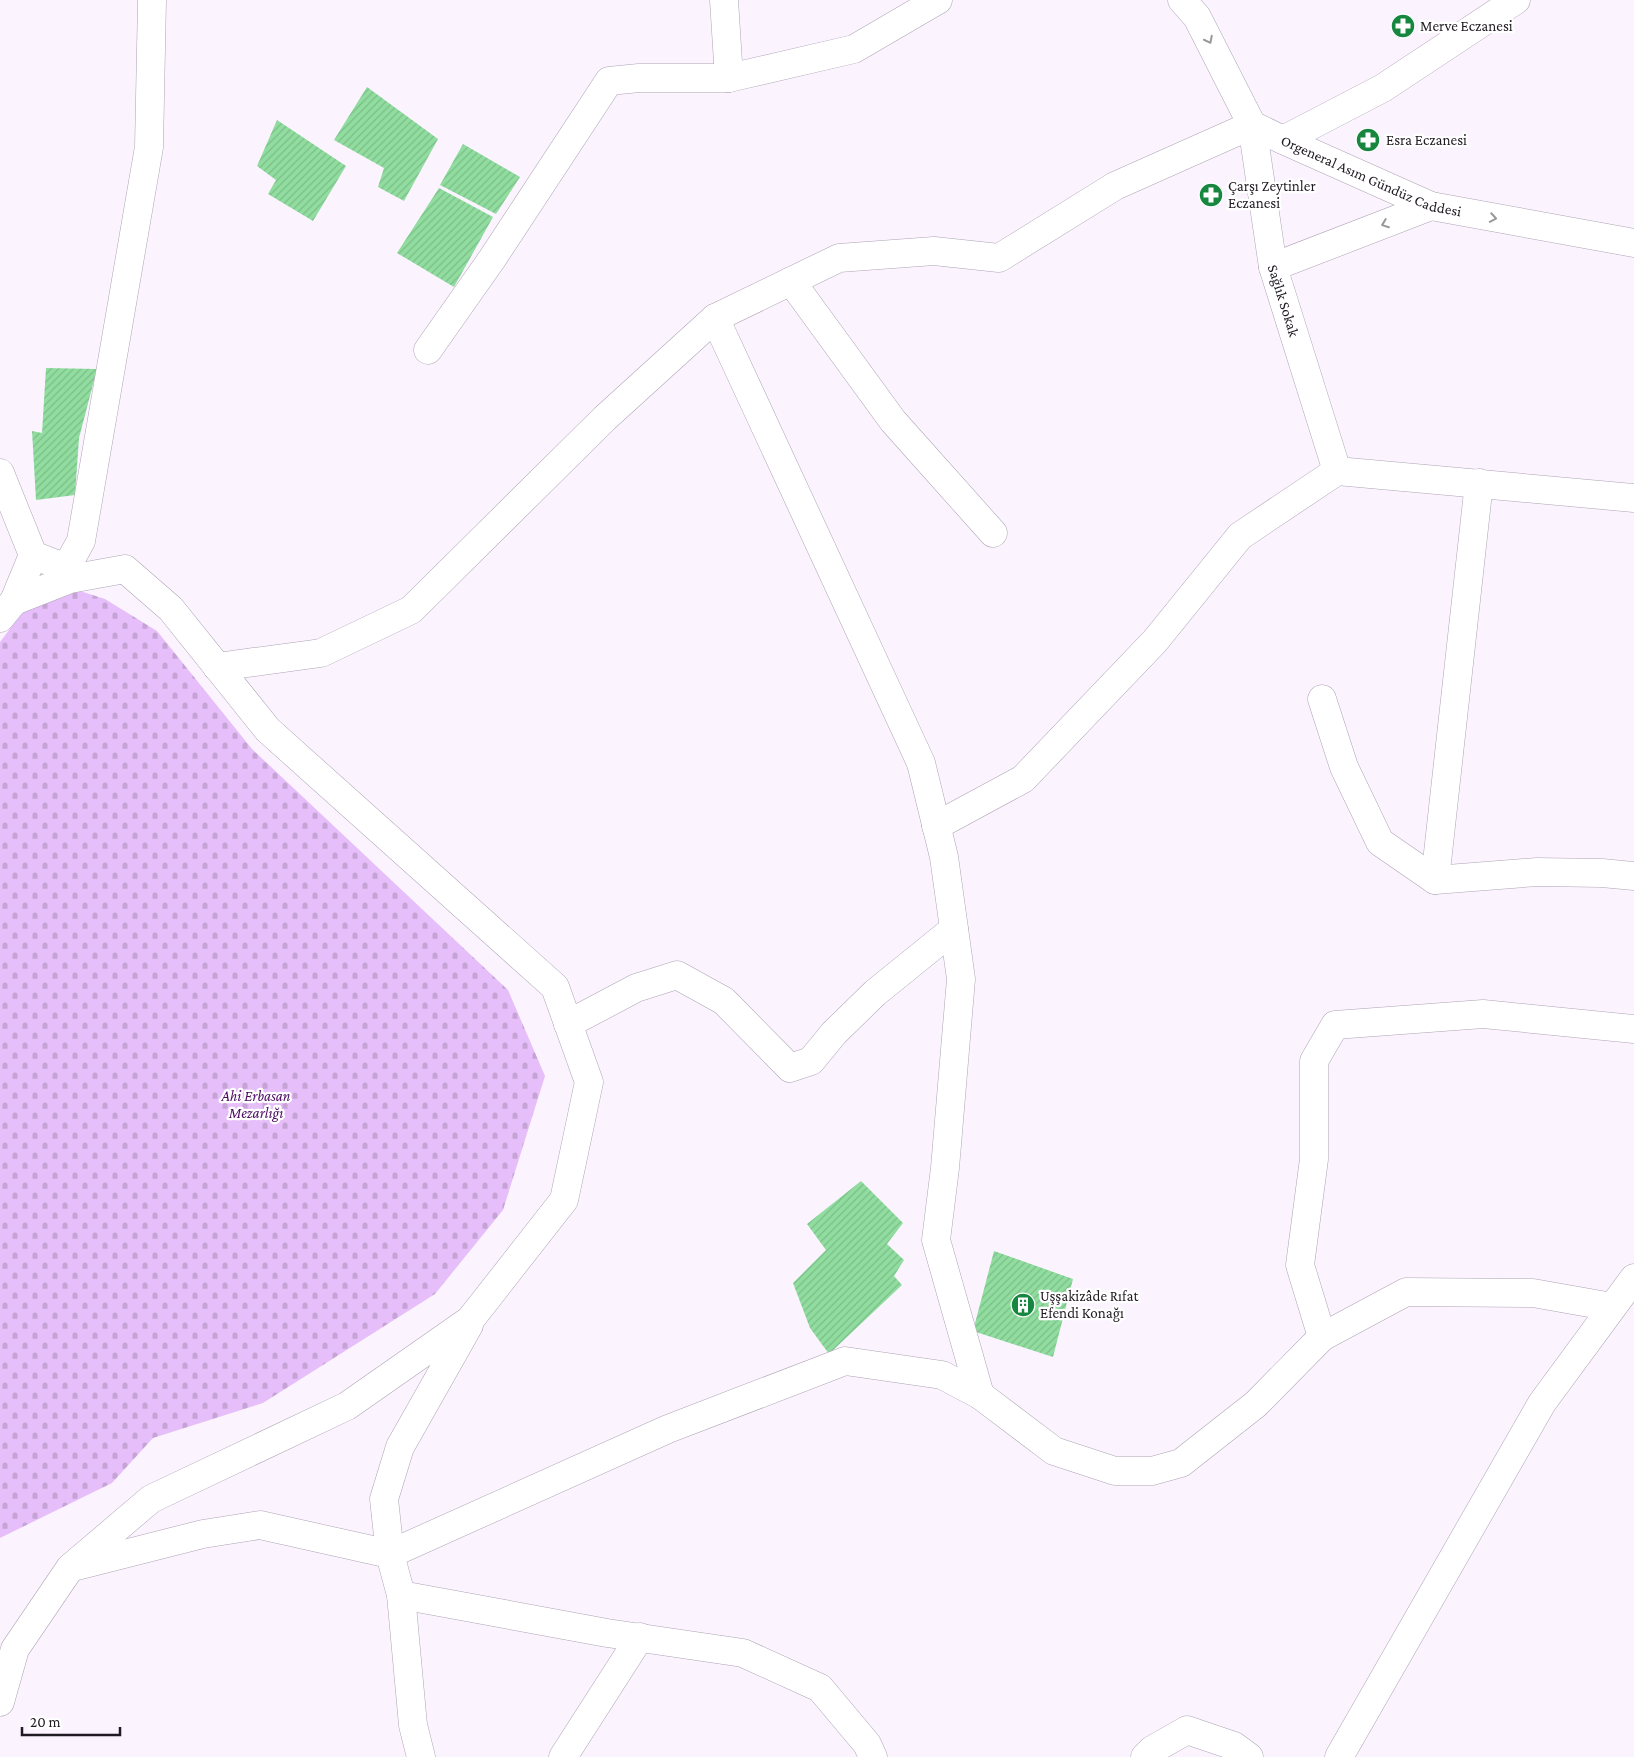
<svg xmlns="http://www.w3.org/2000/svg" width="1634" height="1757" viewBox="0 0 1634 1757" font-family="'Crimson Pro',serif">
<defs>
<pattern id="cemetery-stones" width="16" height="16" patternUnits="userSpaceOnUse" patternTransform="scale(1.25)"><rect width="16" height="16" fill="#e6bef9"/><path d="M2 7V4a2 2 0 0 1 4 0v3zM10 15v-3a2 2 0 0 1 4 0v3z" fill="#c5a3d5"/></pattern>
<pattern id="building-hatch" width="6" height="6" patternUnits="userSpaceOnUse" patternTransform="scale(1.25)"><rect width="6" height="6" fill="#90dd9f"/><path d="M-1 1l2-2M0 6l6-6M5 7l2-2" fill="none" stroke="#7cbd89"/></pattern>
</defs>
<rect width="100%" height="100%" fill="#fbf4ff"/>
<!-- cemetery -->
<path fill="url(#cemetery-stones)" d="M55,583L105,599L157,631L252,749L508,990L545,1076L503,1210L435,1294L263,1403L153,1438L112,1483L0,1538V642L19,617Z"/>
<!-- building -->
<g fill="url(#building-hatch)">
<path d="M367,87L438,139L404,201L378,187L384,168L334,140Z"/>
<path d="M277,120L346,166L313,221L268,194L276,180L257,166Z"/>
<path d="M463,144L520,177L496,214L440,185Z"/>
<path d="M439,188L493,217L454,287L397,253Z"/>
<path d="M46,368L97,369L79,438L75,495L36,500L32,431L42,433Z"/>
<path d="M861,1181L903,1223L887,1244L904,1260L894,1276L902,1285L829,1354L810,1328L793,1283L826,1250L807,1224Z"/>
<path d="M994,1251L1073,1279L1053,1357L973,1331Z"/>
</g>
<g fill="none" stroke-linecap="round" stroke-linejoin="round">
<!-- street casing -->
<g stroke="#afa3b5" stroke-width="29">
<g id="street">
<path d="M724,0L729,78"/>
<path id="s1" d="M1182,0L1197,17L1252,125L1283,140L1431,206L1634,243"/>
<path d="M1283,140L1383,88L1516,0"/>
<path d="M1273,267L1431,206"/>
<path d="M791,281L893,421L993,533"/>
<path d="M715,318L921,763L944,857L961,979L945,1168L936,1240L980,1395"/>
<path d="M428,350L492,259L609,81L639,78H729L854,49L938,0"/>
<path d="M0,473L33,555"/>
<path d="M0,618L14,601L33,555L66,568L81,541L149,147L152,0"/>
<path id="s2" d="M217,667L321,653L411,610L605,418L715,318L839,258L934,251L999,258L1115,186L1252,125L1273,267L1337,471"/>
<path d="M1322,699L1344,767L1380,842L1435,880L1537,872L1602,873L1634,876"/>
<path d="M936,826L1023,779L1155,641L1240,536L1337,471L1634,498"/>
<path d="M1435,880L1479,483"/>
<path d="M568,1024L636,988L677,975L724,1001L790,1068L811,1061L834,1033L875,993L954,929"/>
<path d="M1322,1337L1300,1265L1314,1159V1061L1335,1025L1483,1014L1634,1029"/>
<path d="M77,1566L203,1534L260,1525L390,1554L668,1429L845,1361L942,1375L980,1395L1054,1451L1115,1471H1152L1181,1463L1256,1404L1322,1337L1406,1292L1533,1293L1612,1307"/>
<path d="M401,1595L607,1633L743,1653L820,1688L867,1744L873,1757"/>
<path d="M0,1702L15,1649L70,1568L151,1499L347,1406L470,1320L564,1200L589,1082L555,987L268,730L171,609L125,569L70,579L14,601"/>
<path d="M421,1757L413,1725L401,1595L390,1554L384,1499L400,1447L469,1325"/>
<path d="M563,1757L640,1637"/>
<path d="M1145,1757L1152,1750L1187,1730L1234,1746L1249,1757"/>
<path d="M1339,1757L1542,1403L1634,1278"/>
</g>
</g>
<!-- street -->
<use href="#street" stroke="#fff" stroke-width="28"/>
</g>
<!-- one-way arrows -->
<defs><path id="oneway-chevron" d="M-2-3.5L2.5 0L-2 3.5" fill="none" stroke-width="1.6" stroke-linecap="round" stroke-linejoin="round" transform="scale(1.25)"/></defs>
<g stroke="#9b989c">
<use href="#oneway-chevron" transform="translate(1209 40) rotate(63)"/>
<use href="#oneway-chevron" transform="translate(1493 218) rotate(10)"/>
<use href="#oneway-chevron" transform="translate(1385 224) rotate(159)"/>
</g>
<!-- icons -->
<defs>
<g id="pharmacy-disc" transform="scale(1.25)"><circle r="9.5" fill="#17873f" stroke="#fff"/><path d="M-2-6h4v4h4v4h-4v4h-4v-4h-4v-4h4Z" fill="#fff"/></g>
<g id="building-disc" transform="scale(1.25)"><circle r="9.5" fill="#17873f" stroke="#fff"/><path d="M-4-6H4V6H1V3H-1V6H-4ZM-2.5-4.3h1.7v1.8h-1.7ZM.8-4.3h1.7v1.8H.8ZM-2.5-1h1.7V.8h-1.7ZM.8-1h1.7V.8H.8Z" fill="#fff"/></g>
</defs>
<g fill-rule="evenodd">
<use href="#pharmacy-disc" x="1403" y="26"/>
<use href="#pharmacy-disc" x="1368" y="140"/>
<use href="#pharmacy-disc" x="1211" y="195"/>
<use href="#building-disc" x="1023" y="1305"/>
</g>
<g text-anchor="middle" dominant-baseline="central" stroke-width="4.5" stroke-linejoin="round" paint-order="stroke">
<!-- poi labels -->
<g font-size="15" fill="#201b22" stroke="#fff" text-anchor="start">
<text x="1420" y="26">Merve Eczanesi</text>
<text x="1386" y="140">Esra Eczanesi</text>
<text x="1228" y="186">Çarşı Zeytinler<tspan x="1228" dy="17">Eczanesi</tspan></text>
<text x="1040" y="1296">Uşşakizâde Rıfat<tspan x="1040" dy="17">Efendi Konağı</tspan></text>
</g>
<!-- street labels -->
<g font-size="15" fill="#201b22" stroke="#fff">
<text stroke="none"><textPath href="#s1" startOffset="274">Orgeneral Asım Gündüz Caddesi</textPath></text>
<text stroke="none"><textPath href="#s2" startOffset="1390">Sağlık Sokak</textPath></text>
</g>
<!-- park labels -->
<g font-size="15" font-style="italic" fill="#4b0962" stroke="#fff">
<text x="256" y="1096">Ahi Erbasan<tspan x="256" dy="17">Mezarlığı</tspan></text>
</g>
</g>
<!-- scale -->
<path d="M22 1727v8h98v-8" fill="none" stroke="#201b22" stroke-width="2.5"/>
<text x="30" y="1727" font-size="15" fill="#201b22" stroke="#ffffff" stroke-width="4" paint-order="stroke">20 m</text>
</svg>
